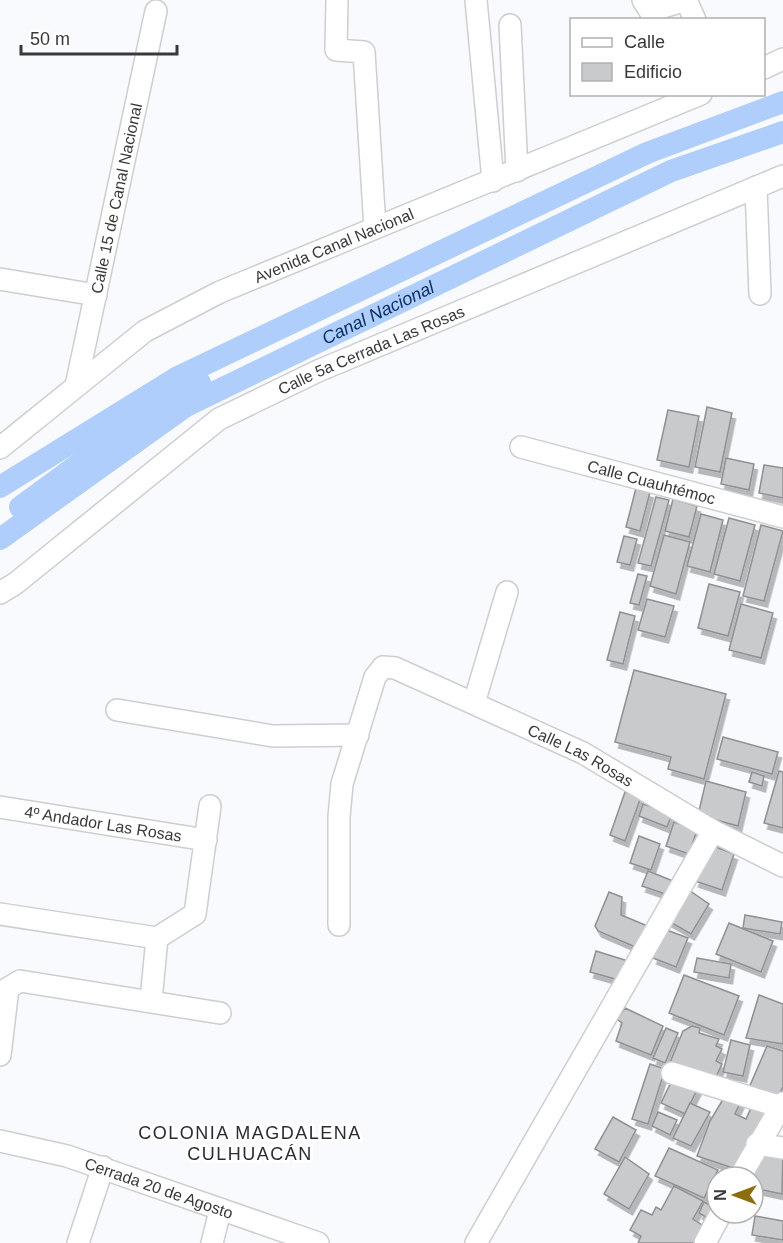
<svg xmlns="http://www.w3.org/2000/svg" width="783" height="1243" viewBox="0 0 783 1243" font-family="Arial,sans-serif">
<defs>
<filter id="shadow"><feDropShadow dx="3.5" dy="6" stdDeviation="0" flood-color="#0004"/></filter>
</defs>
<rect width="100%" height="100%" fill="#f8fafd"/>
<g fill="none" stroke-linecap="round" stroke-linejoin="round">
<!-- canal -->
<g stroke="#b0cefb" stroke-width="22">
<path d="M0,487L176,378L647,153L783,102"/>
<path d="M20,507L167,399L200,383"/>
<path id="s1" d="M0,539L186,406L671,171L783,132"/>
</g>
</g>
<!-- building -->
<g fill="#c8cacc" stroke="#8e9092" stroke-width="1.5" filter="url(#shadow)">
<path d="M707,407L732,413L720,472L695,467Z"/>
<path d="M668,410L699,416L689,467L657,460Z"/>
<path d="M726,458L754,464L749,490L721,484Z"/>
<path d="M764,465L783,468V498L759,493Z"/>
<path d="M636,488L650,492L640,531L626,527Z"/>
<path d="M656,497L669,500L651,566L638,563Z"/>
<path d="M673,499L697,506L689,537L665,531Z"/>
<path d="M701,514L723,520L710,572L687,566Z"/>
<path d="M729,518L755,525L740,581L714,574Z"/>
<path d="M761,525L783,531L764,601L743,596Z"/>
<path d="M664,535L690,542L676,594L650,586Z"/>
<path d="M624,536L637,539L630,565L617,562Z"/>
<path d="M638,574L647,576L639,605L630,603Z"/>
<path d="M709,584L740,592L728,636L698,628Z"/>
<path d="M647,599L674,606L665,637L638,630Z"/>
<path d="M741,604L773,613L761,658L729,650Z"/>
<path d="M620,612L635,616L623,664L607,660Z"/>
<path d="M634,670L726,694L704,779L668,769L671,757L615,742Z"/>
<path d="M723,737L778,752L772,774L717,759Z"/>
<path d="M779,771L783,772V828L764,823Z"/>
<path d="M752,772L764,776L762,786L749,782Z"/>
<path d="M706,781L746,792L738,826L698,815Z"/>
<path d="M625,792L641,797L625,841L610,835Z"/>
<path d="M643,804L672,814L667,827L639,816Z"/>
<path d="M674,822L697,830L689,854L666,846Z"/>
<path d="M639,836L660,844L651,870L630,863Z"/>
<path d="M708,844L734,854L722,890L695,881Z"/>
<path d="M648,871L673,881L668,895L642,886Z"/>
<path d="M683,886L709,904L691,934L665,919Z"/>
<path d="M609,892L622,897L621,915L655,929L630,954L633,946L598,931L595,926Z"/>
<path d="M745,915L782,922L780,934L743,928Z"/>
<path d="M729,923L773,941L761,972L716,954Z"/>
<path d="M664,929L688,938L676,967L653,958Z"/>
<path d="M596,951L628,961L622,981L590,972Z"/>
<path d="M697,958L731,964L729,978L694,972Z"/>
<path d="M684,975L739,996L724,1035L669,1013Z"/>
<path d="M759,995L783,1004V1044L746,1038Z"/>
<path d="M625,1008L663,1026L651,1055L616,1041L622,1023L617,1019Z"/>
<path d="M692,1026L700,1028L699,1033L719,1039L716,1046L722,1049L716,1061L722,1064L715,1079L669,1065L683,1031Z"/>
<path d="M666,1028L678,1033L665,1063L653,1058Z"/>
<path d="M731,1040L750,1045L743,1076L723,1072Z"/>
<path d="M767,1046L783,1051V1087L776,1100L748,1090Z"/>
<path d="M650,1064L665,1069L648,1124L632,1119Z"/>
<path d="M674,1076L698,1088L685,1114L661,1103Z"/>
<path d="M725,1096L741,1101L735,1114L746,1119L753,1104L770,1109L736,1169L697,1156L710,1121Z"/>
<path d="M690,1103L710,1112L691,1146L673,1138Z"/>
<path d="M658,1112L677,1120L670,1135L652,1126Z"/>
<path d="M613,1117L636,1130L619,1162L595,1149Z"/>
<path d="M669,1148L718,1170L704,1198L655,1176Z"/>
<path d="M763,1148L783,1151L782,1194L753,1188V1177H747Z"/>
<path d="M625,1157L649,1174L629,1209L604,1194Z"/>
<path d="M674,1186L703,1201L693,1219L702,1225L693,1243H638L641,1236L630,1230L641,1210L652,1215L656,1207L661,1210Z"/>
<path d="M704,1202L717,1209L711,1220L699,1213Z"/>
<path d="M755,1216L783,1221V1240L752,1235Z"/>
</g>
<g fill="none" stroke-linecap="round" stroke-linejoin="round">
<!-- minor casing -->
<g stroke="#cdced1" stroke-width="24">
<g id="minor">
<path d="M337,0L336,50L364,52L375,228"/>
<path d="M476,0L493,181"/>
<path d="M643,0L650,11L686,0"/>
<path d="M686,0L695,20"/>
<path d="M510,25L517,171"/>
<path d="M764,68L783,59"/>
<path d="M756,187L760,294"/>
<path d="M0,279L96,295"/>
<path id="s2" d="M76,386L156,11"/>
<path id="s3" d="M521,447L783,517"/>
<path id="s4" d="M0,448L145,331L220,292L701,94"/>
<path id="s5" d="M0,593L16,583L219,419L318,371L783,176"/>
<path d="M474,703L507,592"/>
<path d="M117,710L273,736L358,735"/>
<path d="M0,807L206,840"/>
<path d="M0,914L157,938"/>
<path id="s6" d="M339,925V817L342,784L375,677L383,667L395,668L583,753L713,831L783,866"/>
<path d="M151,1000L157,938L195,914L210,806"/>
<path d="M0,1055L8,988L20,981L220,1013"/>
<path d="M672,1073L781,1107"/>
<path id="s7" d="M0,1141L67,1156L318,1243"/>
<path d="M757,1144L783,1148"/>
<path d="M740,1177L783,1103"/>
<path d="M78,1243L103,1167"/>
<path d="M212,1243L220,1211"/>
<path d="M476,1243L713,831"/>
<path d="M705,1243L721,1213"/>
</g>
</g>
<!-- minor -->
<use href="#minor" stroke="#fff" stroke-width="21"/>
</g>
<g text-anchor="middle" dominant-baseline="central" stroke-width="6" stroke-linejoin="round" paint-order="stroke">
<!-- street labels -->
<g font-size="16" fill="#38393a" stroke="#fff">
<text stroke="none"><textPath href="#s2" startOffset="192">Calle 15 de Canal Nacional</textPath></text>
<text stroke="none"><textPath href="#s4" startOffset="394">Avenida Canal Nacional</textPath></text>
<text stroke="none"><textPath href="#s5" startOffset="447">Calle 5a Cerrada Las Rosas</textPath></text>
<text stroke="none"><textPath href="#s3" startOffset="135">Calle Cuauhtémoc</textPath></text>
<text stroke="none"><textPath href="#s6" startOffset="483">Calle Las Rosas</textPath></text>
<text transform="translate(103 824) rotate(9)">4º Andador Las Rosas</text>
<text stroke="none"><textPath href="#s7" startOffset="166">Cerrada 20 de Agosto</textPath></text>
</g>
<!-- water labels -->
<g font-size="18" font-style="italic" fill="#0a3064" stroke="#fff">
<text stroke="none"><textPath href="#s1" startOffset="442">Canal Nacional</textPath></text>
</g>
<!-- neighbourhood labels -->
<g font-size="18" letter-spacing="1.5" fill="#2b2c2e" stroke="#fff">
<text x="250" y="1133">COLONIA MAGDALENA<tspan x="250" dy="21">CULHUACÁN</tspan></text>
</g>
</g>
<!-- legend -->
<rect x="570" y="18" width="195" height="78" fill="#ffffff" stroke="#afb0b0" stroke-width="1.5"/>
<rect x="582" y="38" width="30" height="9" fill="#ffffff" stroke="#afb0b0" stroke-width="1.5"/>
<text x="624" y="48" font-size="18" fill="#38393a">Calle</text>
<rect x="582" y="63" width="30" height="18" fill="#c8cacc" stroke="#afb0b0" stroke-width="1.5"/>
<text x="624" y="78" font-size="18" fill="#38393a">Edificio</text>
<!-- north arrow -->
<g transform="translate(735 1195) rotate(270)"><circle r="28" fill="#ffffff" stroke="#afb0b0" stroke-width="1.5"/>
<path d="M0-4.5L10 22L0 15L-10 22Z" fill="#8c6e11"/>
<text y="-9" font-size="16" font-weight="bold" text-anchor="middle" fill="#38393a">N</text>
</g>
<!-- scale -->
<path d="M21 45v9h156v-9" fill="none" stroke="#38393a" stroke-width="3"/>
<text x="30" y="45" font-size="18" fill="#38393a" stroke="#ffffff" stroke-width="4.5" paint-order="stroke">50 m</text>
</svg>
